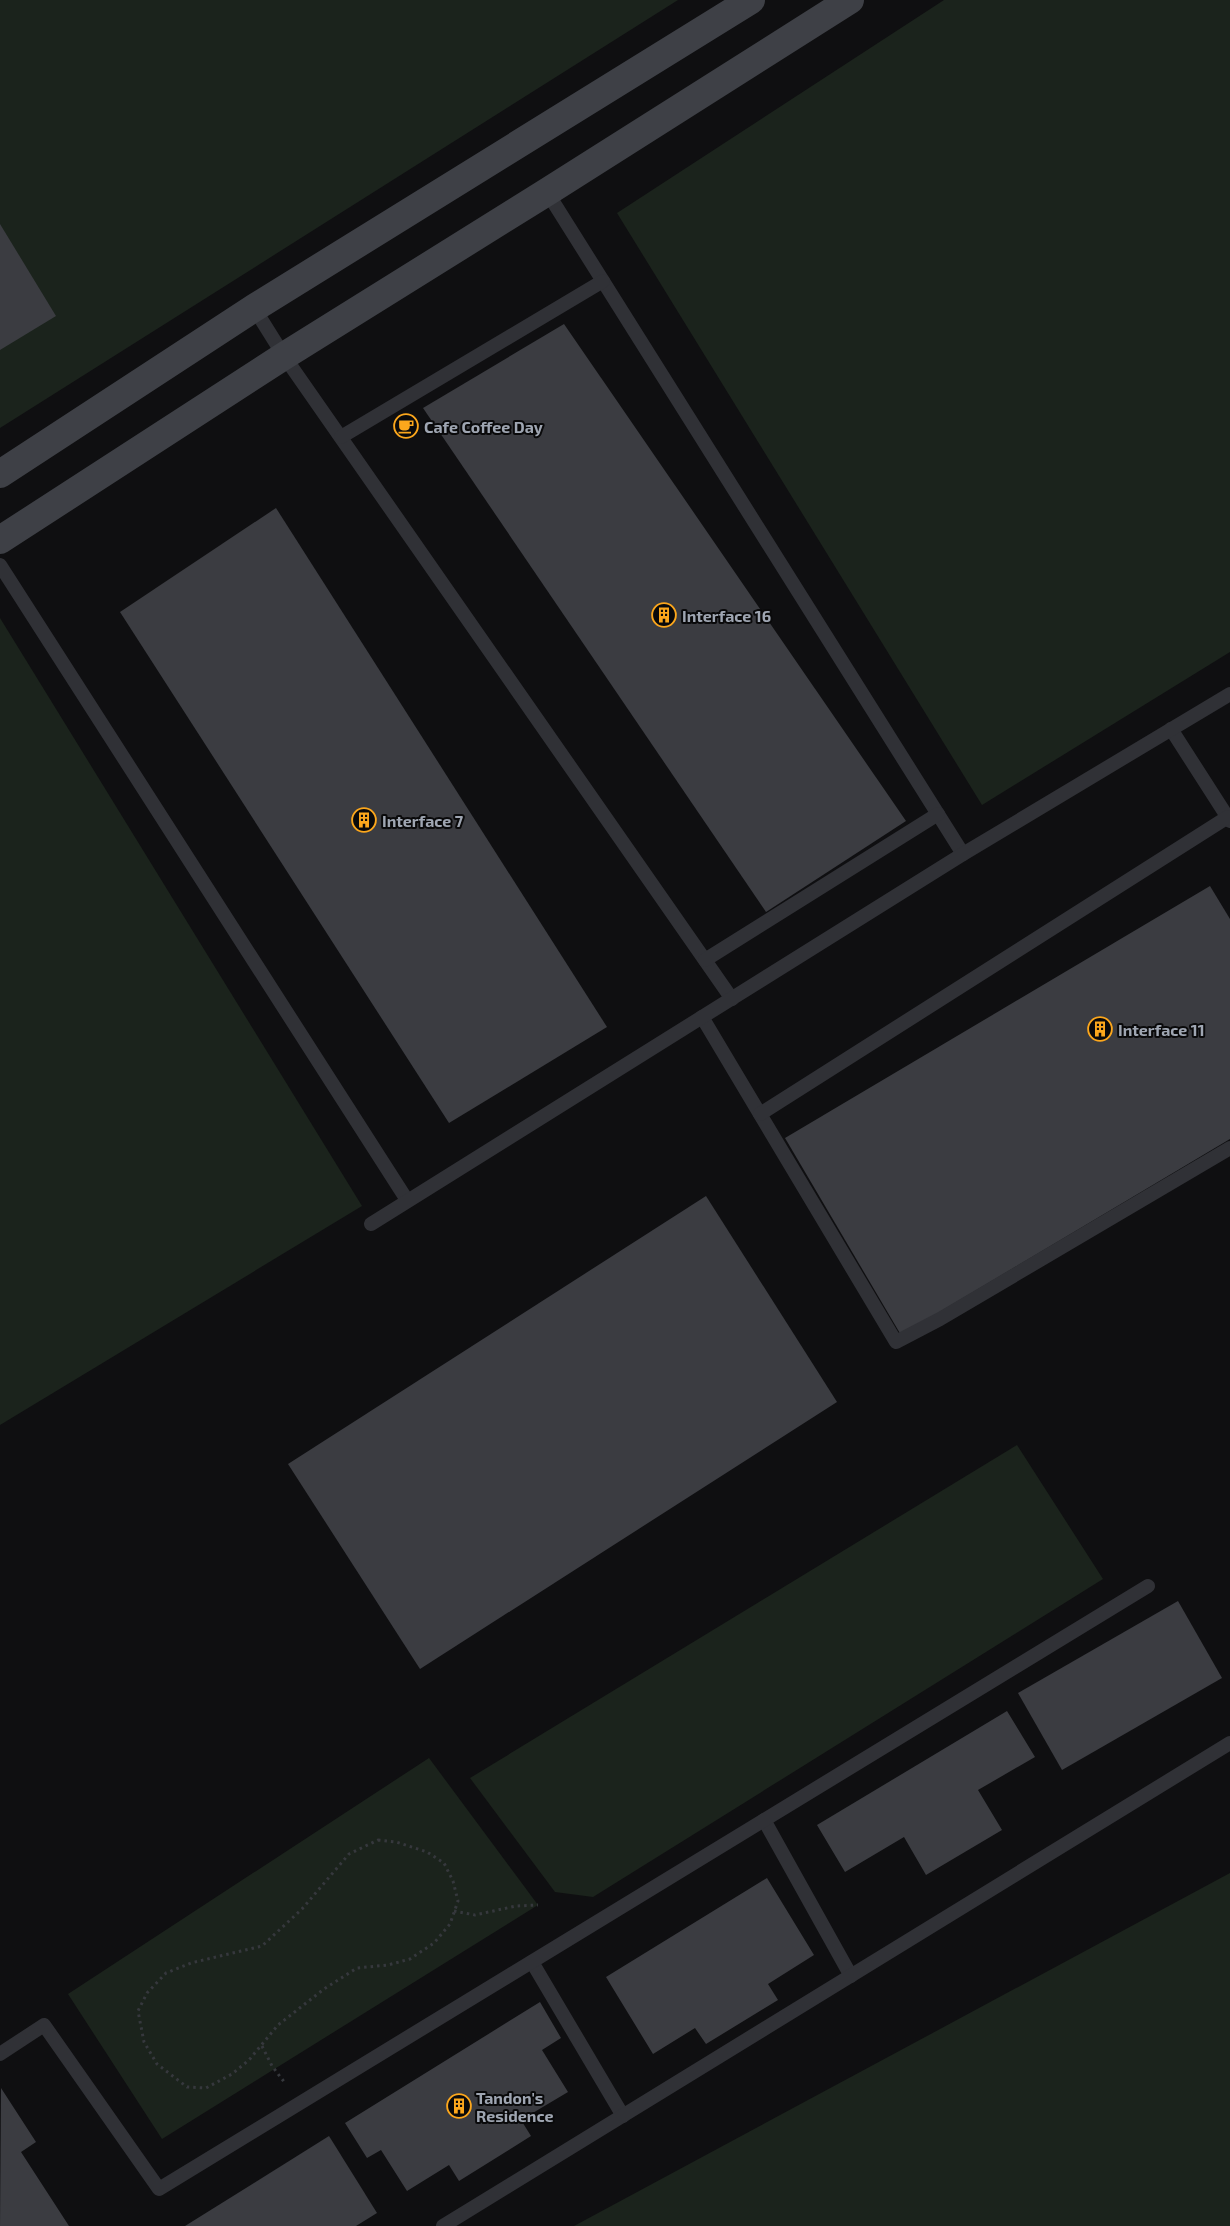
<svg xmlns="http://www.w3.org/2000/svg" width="1230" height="2226" viewBox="0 0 1230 2226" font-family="'Exo 2',sans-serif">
<rect width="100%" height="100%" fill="#0f0f11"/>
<!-- green -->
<g fill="#1b231c">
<path d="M0,0H678L0,428Z"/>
<path d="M944,0H1230V652L982,805L617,213Z"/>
<path d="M0,618L362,1206L0,1425Z"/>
<path d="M1017,1445L1103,1579L593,1897L555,1892L470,1778Z"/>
<path d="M429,1758L538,1905L162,2139L68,1994Z"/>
<path d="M1230,1873V2226H574Z"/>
</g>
<!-- building -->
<g fill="#3b3c41">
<path d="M0,224L56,316L0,350Z"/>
<path d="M564,324L906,821L766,912L423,408Z"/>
<path d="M276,508L607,1027L449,1123L120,612Z"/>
<path d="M1210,886L1230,919V1139L901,1335L785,1138Z"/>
<path d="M706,1196L837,1402L420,1669L288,1464Z"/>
<path d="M1178,1601L1222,1678L1062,1770L1018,1693Z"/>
<path d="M1007,1711L1035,1757L978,1790L1002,1830L926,1875L904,1837L845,1872L817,1825Z"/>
<path d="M767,1878L814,1955L768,1984L778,2000L706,2044L695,2028L653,2054L606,1977Z"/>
<path d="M540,2002L561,2038L542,2050L568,2092L521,2120L531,2136L459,2181L449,2165L407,2191L381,2150L367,2158L345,2123Z"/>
<path d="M1,2088L36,2142L21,2152L69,2226H0Z"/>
<path d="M329,2136L377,2213L356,2226H185Z"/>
</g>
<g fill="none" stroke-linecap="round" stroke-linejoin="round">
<!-- path -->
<g stroke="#36383d" stroke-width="3" stroke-dasharray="2.5 4" stroke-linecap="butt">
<path d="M378,1840L396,1842L427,1852L444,1863L453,1881L458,1901L450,1924L434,1943L410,1959L388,1965L357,1968L324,1989L278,2025L249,2060L232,2074L206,2088L187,2087L157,2064L144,2042L138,2011L147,1993L166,1973L191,1963L262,1946L302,1909L349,1854Z"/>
<path d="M454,1911L475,1915L516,1906L538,1905"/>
<path d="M262,2046L272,2066L285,2083"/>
</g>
<!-- lane -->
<g stroke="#303136" stroke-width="14">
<path d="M547,192L963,854"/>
<path d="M254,308L284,356L732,999"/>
<path d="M341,437L603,281"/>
<path d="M0,565L407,1200"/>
<path d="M1171,729L1230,821"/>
<path d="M705,960L938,814"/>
<path d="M702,1017L896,1342L940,1319L1230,1148"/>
<path d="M760,1114L1228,817"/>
<path d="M371,1224L963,854L1230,694"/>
<path d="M764,1820L851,1976"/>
<path d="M532,1962L623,2116"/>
<path d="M0,2054L44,2025L159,2189L1148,1586"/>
<path d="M443,2226L1230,1743"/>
</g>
<!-- secondary -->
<g stroke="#3e4046" stroke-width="28">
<path d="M0,474L254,308L751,0"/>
<path d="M0,540L284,356L547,192L850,0"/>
</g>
</g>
<!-- icons -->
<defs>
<g id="cafe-ring" transform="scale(1.25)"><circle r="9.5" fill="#0a0a0b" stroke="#fca71c" stroke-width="1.5"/><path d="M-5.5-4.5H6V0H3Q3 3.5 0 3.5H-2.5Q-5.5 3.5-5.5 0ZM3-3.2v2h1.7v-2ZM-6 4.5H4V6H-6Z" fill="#fca71c"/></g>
<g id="building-ring" transform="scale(1.25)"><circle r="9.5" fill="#0a0a0b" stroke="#fca71c" stroke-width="1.5"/><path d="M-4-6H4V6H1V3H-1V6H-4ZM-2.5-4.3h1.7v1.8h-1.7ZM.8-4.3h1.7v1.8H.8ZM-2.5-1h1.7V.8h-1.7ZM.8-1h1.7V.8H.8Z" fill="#fca71c"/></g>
</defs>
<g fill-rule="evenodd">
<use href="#cafe-ring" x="406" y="426"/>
<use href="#building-ring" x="664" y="615"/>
<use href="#building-ring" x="364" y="820"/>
<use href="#building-ring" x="1100" y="1029"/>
<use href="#building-ring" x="459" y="2106"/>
</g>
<g text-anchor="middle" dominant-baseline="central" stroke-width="4" stroke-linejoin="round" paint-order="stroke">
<!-- poi labels -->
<g font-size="16" font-weight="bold" fill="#9fa6b2" stroke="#0a0a0b" text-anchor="start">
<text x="424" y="426">Cafe Coffee Day</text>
<text x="682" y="615">Interface 16</text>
<text x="382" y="820">Interface 7</text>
<text x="1118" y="1029">Interface 11</text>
<text x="476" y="2097">Tandon's<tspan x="476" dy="18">Residence</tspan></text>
</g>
</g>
</svg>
